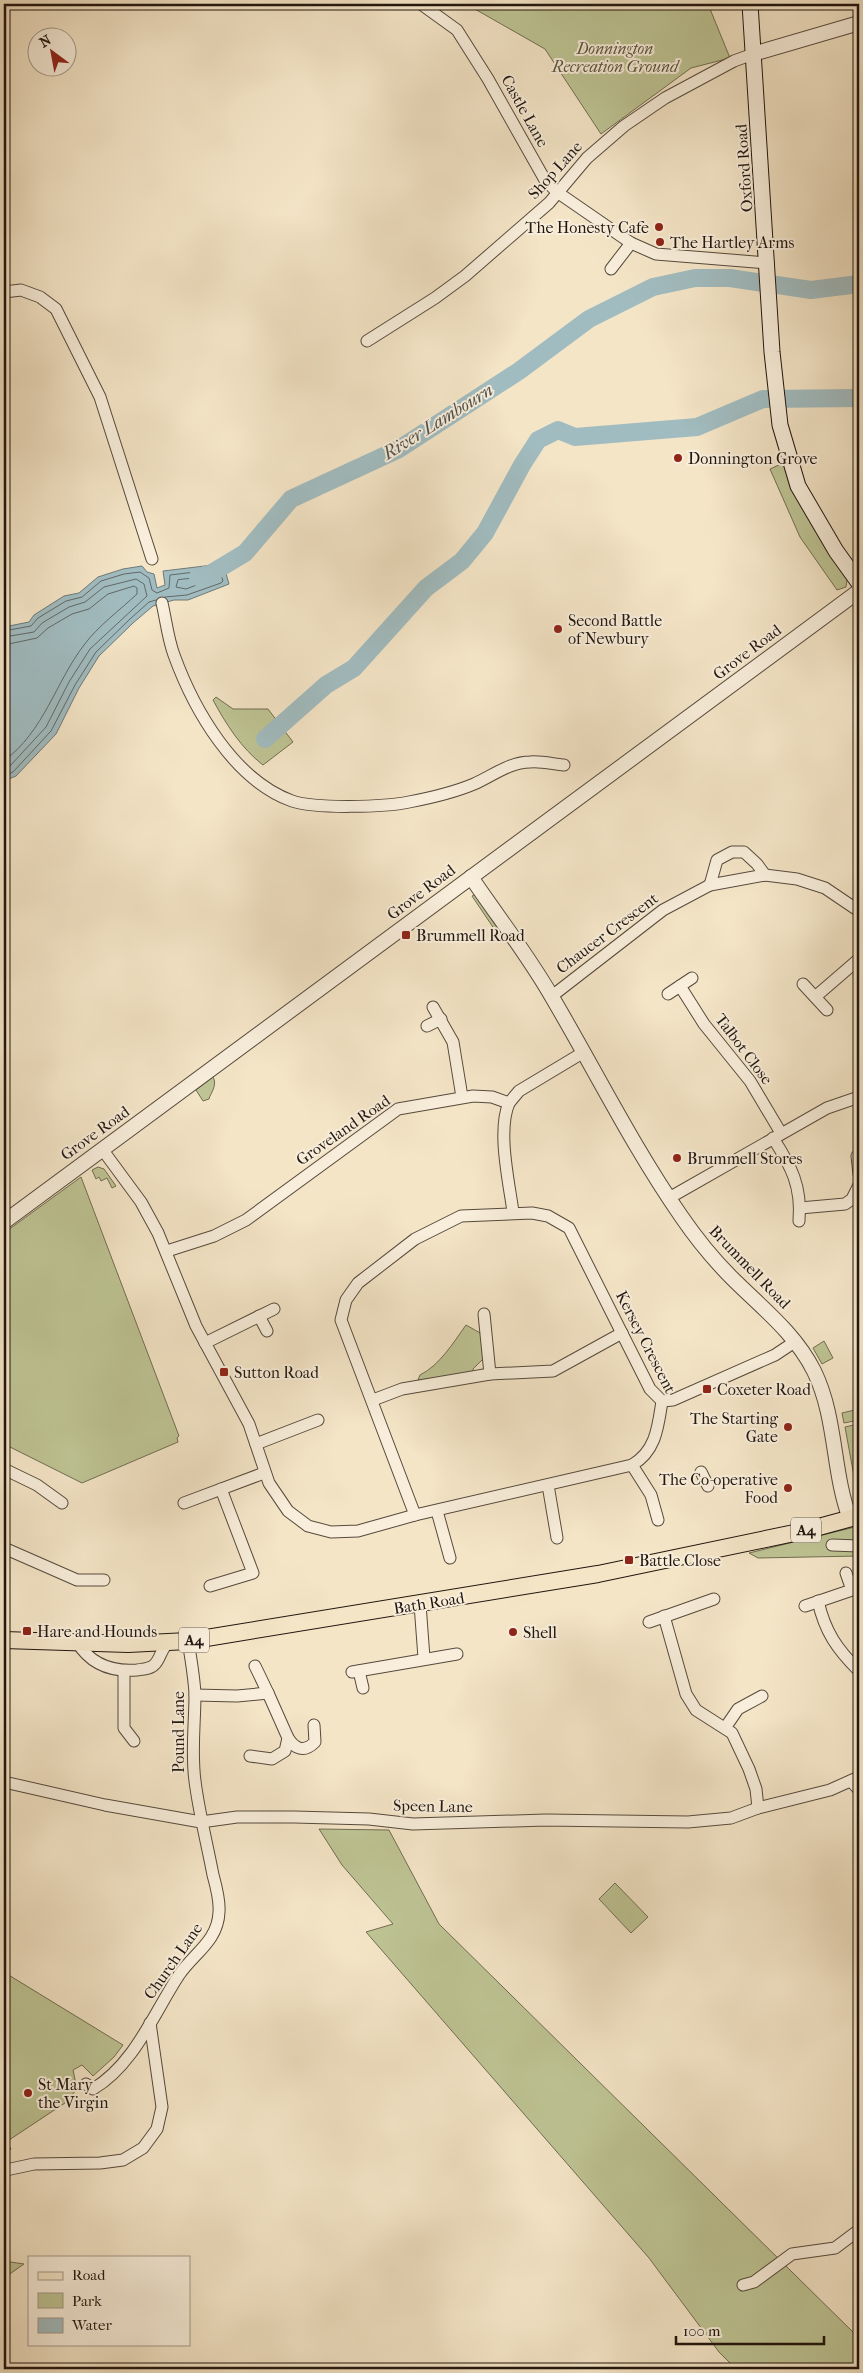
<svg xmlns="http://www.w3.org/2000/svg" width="863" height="2373" viewBox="0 0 863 2373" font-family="'IM FELL French Canon',serif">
<rect width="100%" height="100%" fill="#f4e5c7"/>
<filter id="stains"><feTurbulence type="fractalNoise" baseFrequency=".004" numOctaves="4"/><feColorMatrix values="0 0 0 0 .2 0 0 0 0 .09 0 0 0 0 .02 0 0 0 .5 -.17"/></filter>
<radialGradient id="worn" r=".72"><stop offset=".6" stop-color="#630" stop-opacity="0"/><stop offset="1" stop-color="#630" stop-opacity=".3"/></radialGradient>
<!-- green -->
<g fill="#bec494" stroke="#706d52">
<path d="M466,4H708L730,58L691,68L601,134L545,49Z"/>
<path d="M781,464L786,466L833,558L847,580L846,587L837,590L800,537L770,469Z"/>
<path d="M216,697L233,709H268L293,742L263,765C241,748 226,724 213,700Z"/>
<path d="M476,894L507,940L503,942L472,896Z"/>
<path d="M213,1077C218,1085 210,1094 209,1099L203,1101L196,1090Z"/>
<path d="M98,1167L104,1169L116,1186L112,1188L107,1178L101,1181L99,1177L96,1179L92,1170Z"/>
<path d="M81,1177L179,1436L177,1438L178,1442L82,1483L4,1444V1233Z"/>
<path d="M466,1325L482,1334L485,1357L473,1369V1374L418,1380L420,1375C440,1365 453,1343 466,1325Z"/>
<path d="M824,1341L833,1358L822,1364L813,1348Z"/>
<path d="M859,1409V1420L844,1423L842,1413Z"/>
<path d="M854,1425L859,1456V1485L855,1482L845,1427Z"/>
<path d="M859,1526V1556L758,1558L749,1553Z"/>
<path d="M319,1829L389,1830L439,1924L859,2338V2369H736L719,2352L649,2258L366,1932L393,1924L342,1865Z"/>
<path d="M615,1883L648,1917L631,1933L599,1899Z"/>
<path d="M7,1974L123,2045L114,2057L93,2076L82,2065L73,2070L77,2089L65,2103L6,2142L11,2149L4,2154V1976Z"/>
<path d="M4,2261L24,2264L4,2278Z"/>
</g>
<!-- water -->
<path fill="#a1bcc0" stroke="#6e7a79" d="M213,565L225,570L229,584L188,600H174L153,606L133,623L99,656L79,688L56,734L16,776L4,781V627L29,622L34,615L64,596L79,593L98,577L123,569L142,566L147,572L154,574L157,588L165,585L163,571Z"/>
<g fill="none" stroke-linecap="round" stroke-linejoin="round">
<!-- shore -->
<g stroke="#616968" stroke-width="1">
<path d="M206,577L209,579L207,581L186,589L176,587L178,580Z"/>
<path d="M4,631L31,626L38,618L66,601L82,597L101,581L124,574L140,572L149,578L152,590L157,593L169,588L170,575L212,570L221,575L223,581L221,583L187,595L165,597"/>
<path d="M4,637L34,632L42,623L69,607L85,602L104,587L136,579L144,584L147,596L90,649L69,682L46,727L10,766L4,769"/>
<path d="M4,645L37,638L48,628L72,614L89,609L108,594L134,586L137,588V594C120,610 98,626 84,645C55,683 45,730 4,761"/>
<path d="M4,776L13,772L51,731L75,685L96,652L130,619L149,602L156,600"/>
</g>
<!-- river -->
<g stroke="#a1bcc0" stroke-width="18">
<path d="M198,577L210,574L245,553L291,499L399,449L519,371L589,319L653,287L695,278H730L811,290L859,284"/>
<path d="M265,739L326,685L354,668L426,588L462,561L485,533L522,465L538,440L558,430L575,437L697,427L763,399L859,398"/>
</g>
<!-- minor casing -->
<g stroke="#564a3d" stroke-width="13">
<g id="minor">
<path d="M421,4L457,30L488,79L545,180L557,192L631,243L656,254L768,263"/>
<path d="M611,269L631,243"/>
<path d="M4,292L21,290L40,297L56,309L100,397L152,559"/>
<path d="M367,341L435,298L465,276L549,203L587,158L624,126L665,98L734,61L753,54"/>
<path d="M162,603C166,620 168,639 174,655C194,710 234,780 292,801C315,809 385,807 409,802C430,798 455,792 474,784C492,776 510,762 530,762C541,761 553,764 564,765"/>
<path d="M710,885L717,860L732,852H744L757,864L765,875"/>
<path d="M803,984L827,1010"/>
<path d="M680,986L704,1024L750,1081L781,1133"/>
<path d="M668,994L692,978"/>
<path d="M552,996L663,910L710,885L765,875L797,879L825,888L859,911"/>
<path d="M815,997L859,959"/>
<path d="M433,1007L453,1042L462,1097"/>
<path d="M427,1026L441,1019"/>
<path d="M509,1103C497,1131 509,1182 513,1212"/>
<path d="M773,1138C791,1166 802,1186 799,1221"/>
<path d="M102,1149L141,1202L158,1233L196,1326L249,1424L269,1483L288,1511L308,1526L331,1532L358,1531L415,1515L632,1465C656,1451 658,1427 662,1401"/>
<path d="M857,1156L859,1174"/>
<path d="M669,1198L827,1108L859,1097"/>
<path d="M800,1208L845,1204L852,1199L859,1185"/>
<path d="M167,1251L214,1236L246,1220L398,1109L473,1096L492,1097L509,1103L519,1091L584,1052"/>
<path d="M484,1314L490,1374"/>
<path d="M259,1316L267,1331"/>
<path d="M205,1343L274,1309"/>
<path d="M373,1400L402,1389L490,1374L553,1371L622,1333"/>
<path d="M662,1401L673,1400L775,1355L796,1341"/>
<path d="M256,1444L318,1420"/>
<path d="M632,1465L651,1495L658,1520"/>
<path d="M4,1469L37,1485L62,1503"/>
<path d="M701,1472L708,1486"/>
<path d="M548,1485L557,1538"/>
<path d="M184,1503L264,1473"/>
<path d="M437,1511L450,1558"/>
<path d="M415,1515L341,1320L346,1300L358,1283L415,1239L461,1216L532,1213L548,1216L569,1228L650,1389L662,1401"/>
<path d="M832,1545L859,1546"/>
<path d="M4,1548L77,1580H104"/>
<path d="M210,1586L253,1573L221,1489"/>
<path d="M818,1601C825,1632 837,1649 859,1671"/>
<path d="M420,1604L424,1658"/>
<path d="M805,1606L852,1590L846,1573"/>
<path d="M664,1616L686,1694L696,1710L732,1733L749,1769L756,1789L758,1808"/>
<path d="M649,1622L714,1599"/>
<path d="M77,1642C91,1665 112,1672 137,1670C144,1669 151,1669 155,1664C160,1659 161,1650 167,1644"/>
<path d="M255,1666L268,1693"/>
<path d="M124,1671V1728L134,1741"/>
<path d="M359,1671L363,1688"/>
<path d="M352,1672L457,1654"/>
<path d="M195,1695L237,1696L268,1693L288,1738L285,1751L272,1759L250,1756"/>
<path d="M725,1728L738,1709L762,1696"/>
<path d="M288,1738C295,1749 304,1753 315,1742L314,1725"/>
<path d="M851,1781L859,1790"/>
<path d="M4,1782L105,1805L201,1822L237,1817H294L369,1819L413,1824L546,1820L688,1822L731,1818L758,1808L830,1790L859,1777"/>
<path d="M86,2084L93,2089C134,2065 154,2013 179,1975C194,1953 218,1941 219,1912C220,1900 216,1886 213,1875C207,1843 199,1813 195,1781C191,1752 195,1723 195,1694C194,1676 191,1659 188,1641"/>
<path d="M6,2170L34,2164L100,2163L123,2160L143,2148L157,2129L162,2107L150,2023"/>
<path d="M743,2285L754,2282L792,2254L835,2248L859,2230"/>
</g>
</g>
<!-- tertiary casing -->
<g stroke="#564a3d" stroke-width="16">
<g id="tertiary">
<path d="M753,54L859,23"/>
<path d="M471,877C498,917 528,955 552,997C595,1070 633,1147 681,1216C696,1238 713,1259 732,1278C762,1308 795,1333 814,1371C837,1418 832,1471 850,1519"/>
<path d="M4,1222L859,591"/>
</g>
</g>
<!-- secondary casing -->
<g stroke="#21160f" stroke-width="17">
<path id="secondary" d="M750,4L772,352L780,425L798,486L836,551L859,583"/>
</g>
<!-- primary casing -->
<g stroke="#21160f" stroke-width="18">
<path id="primary" d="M4,1640L128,1644L188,1641L598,1574L804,1531L859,1516"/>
</g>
<!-- minor -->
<use href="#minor" stroke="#f8eedb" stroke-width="11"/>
<!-- tertiary -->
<use href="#tertiary" stroke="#f8eedb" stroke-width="14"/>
<!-- secondary -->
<use href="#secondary" stroke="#f8eedb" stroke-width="15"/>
<!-- primary -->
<use href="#primary" stroke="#f4e5c7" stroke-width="16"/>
</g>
<!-- markers -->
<g fill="#8f2418" stroke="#f8eedb" stroke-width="2">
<circle cx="659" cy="227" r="5"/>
<circle cx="660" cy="242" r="5"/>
<circle cx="678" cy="458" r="5"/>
<circle cx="558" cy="629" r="5"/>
<rect x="401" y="930" width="10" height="10" rx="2.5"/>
<circle cx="677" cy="1158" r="5"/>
<rect x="219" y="1367" width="10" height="10" rx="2.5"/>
<rect x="702" y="1384" width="10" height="10" rx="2.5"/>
<circle cx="788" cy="1427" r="5"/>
<circle cx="788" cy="1488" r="5"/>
<rect x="624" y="1555" width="10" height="10" rx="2.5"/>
<rect x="22" y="1626" width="10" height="10" rx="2.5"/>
<circle cx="513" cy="1632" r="5"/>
<circle cx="28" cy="2093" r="5"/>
</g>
<g text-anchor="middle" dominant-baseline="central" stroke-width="4" stroke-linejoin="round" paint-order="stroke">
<!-- shield labels -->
<g fill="#f8eedb" stroke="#62574c" stroke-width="1">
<rect x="791" y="1517.5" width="30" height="25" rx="4"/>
<rect x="179" y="1627.5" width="30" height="25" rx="4"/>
</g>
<g font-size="15" font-weight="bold" fill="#21160f">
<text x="806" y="1530">A4</text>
<text x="194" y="1640">A4</text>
</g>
<!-- park labels -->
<g font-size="16" font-style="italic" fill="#58533e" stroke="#f8eedb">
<text x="615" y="48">Donnington<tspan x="615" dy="18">Recreation Ground</tspan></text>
</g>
<!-- street labels -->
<g font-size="16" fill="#21160f" stroke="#f8eedb">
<text transform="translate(525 111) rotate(61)">Castle Lane</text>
<text transform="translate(744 168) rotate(-94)">Oxford Road</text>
<text transform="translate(555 170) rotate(-48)">Shop Lane</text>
<text transform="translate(747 652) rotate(-37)">Grove Road</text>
<text transform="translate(421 892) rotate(-37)">Grove Road</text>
<text transform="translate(607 933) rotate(-37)">Chaucer Crescent</text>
<text transform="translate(744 1049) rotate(53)">Talbot Close</text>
<text transform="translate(343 1130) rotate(-35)">Groveland Road</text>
<text transform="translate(95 1133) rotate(-36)">Grove Road</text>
<text transform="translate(750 1267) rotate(46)">Brummell Road</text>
<text transform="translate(646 1342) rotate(63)">Kersey Crescent</text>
<text transform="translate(429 1603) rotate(-9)">Bath Road</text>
<text transform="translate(178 1732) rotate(-90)">Pound Lane</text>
<text transform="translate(433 1806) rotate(1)">Speen Lane</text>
<text transform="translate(173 1961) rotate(-55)">Church Lane</text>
</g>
<!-- poi labels -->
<g font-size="16" fill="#21160f" stroke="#f8eedb" text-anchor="start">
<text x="649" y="227" text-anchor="end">The Honesty Cafe</text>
<text x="670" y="242">The Hartley Arms</text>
<text x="688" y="458">Donnington Grove</text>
<text x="568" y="620">Second Battle<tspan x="568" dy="18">of Newbury</tspan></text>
<text x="416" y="935">Brummell Road</text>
<text x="687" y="1158">Brummell Stores</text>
<text x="234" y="1372">Sutton Road</text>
<text x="717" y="1389">Coxeter Road</text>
<text x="778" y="1418" text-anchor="end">The Starting<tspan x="778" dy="18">Gate</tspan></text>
<text x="778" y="1479" text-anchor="end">The Co-operative<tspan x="778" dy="18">Food</tspan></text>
<text x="639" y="1560">Battle Close</text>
<text x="37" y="1631">Hare and Hounds</text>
<text x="523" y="1632">Shell</text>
<text x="38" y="2084">St Mary<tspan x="38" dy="18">the Virgin</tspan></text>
</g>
<!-- water labels -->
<g font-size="18" font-style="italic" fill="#4e504d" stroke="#f8eedb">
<text transform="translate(438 422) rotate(-32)">River Lambourn</text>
</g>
</g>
<!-- margin -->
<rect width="863" height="2373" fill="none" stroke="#f4e5c7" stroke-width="20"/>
<rect x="5" y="5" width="853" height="2363" fill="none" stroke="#21160f" stroke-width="2.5"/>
<rect x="10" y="10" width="843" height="2353" fill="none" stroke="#21160f"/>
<!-- legend -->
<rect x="28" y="2256" width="162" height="90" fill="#f8eedb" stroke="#a29889"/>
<rect x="38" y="2272" width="25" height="8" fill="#f4e5c7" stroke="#a29889"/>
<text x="72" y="2280" font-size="15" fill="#21160f">Road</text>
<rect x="38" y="2293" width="25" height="15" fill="#bec494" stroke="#a29889"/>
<text x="72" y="2306" font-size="15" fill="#21160f">Park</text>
<rect x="38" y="2318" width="25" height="15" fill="#a1bcc0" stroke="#a29889"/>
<text x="72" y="2330" font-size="15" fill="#21160f">Water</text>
<!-- north arrow -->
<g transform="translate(52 52) rotate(328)"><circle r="24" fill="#f8eedb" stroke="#a29889"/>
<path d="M0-4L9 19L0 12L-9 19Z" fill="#8f2418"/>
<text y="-8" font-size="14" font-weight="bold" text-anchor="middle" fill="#21160f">N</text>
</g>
<!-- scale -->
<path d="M676 2336v8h148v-8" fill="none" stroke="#21160f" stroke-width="2.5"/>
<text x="683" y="2336" font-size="15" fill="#21160f" stroke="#f8eedb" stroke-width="4" paint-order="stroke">100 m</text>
<rect width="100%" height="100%" filter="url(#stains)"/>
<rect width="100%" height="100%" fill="url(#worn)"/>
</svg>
